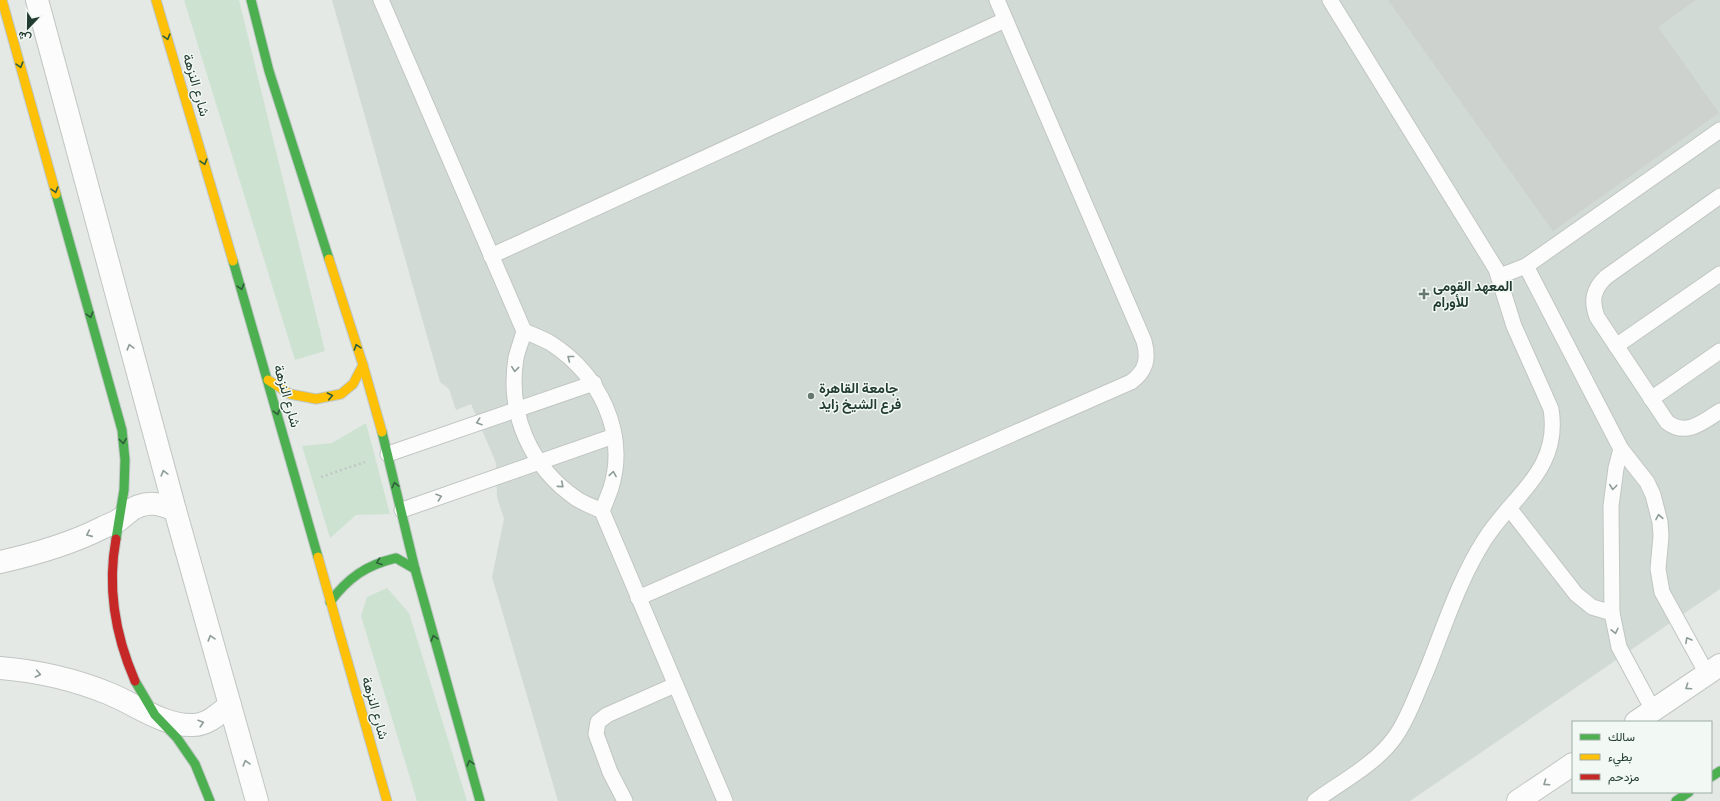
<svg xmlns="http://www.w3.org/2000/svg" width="1720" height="801" viewBox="0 0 1720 801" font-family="Signika,Vazirmatn,sans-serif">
<rect width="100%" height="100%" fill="#e4e9e6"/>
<!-- built -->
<path fill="#d2dad6" d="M332,0H1720V589L1410,801H558L492,577L504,519L497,497L496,463L471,404L456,410L449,389L440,382Z"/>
<!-- green -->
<g fill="#cde2d1">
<path d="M184,0H239L325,351L295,360Z"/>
<path d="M366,423L390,514L356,515L330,538L302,446L332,443Z"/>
<path d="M387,588L409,613L467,801H417L361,616L367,597Z"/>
</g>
<!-- building -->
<path fill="#cdd2cf" d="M1388,0H1696L1658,27L1719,113L1553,231Z"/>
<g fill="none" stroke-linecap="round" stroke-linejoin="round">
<!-- lane casing -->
<g stroke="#c1c6c3" stroke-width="17">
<g id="lane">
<path d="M381,0L524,331C522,340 518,349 516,358C507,413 530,467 577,499C585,504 594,507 602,511L725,801"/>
<path d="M1720,196L1606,277C1593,289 1591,301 1597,317L1667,422C1686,437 1703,422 1720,411"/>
<path d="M491,256L1005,20"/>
<path d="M1526,266L1621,449L1647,482L1653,495L1660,522L1661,536L1658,569L1662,592L1707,674"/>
<path d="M1500,276L1526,266L1720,130"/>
<path d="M524,331C533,335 544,339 552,344C599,375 628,432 611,488C608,496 605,504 602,511"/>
<path d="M1616,346L1720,274"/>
<path d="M1651,399L1720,351"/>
<path d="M1621,449L1616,468L1611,506L1612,613L1619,647L1653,710"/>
<path d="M388,454L594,383"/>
<path d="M1509,508L1576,594L1592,607L1612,613"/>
<path d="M402,510L614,436"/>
<path d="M638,598L1131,382C1146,371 1149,359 1144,341L997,0"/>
<path d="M625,801L610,772L596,734L598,722L607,715L675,685"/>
<path d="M1315,801C1341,782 1376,764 1395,737C1408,719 1415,697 1424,677C1443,631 1458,581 1485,539C1514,494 1561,469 1551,409L1514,326L1496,269L1330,0"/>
</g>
</g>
<!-- street casing -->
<g stroke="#c1c6c3" stroke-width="24">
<g id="street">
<path d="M37,0L175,510L257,801"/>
<path d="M0,562C36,554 70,544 102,528C108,525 114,523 119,520C126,515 130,509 139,506C152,501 163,505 175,510"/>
<path d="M0,668C37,671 76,680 110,694C137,705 163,726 193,725C207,725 219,714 230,705"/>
<path d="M1636,722L1720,665"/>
<path d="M1518,801L1573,764"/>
</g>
</g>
<!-- fast casing -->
<g stroke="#bfc7c3" stroke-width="11">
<g id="fast">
<path d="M251,0L269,71L329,259"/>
<path d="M56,194L122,430L125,460L124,490L116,539"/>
<path d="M233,261L318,557"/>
<path d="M382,432L415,569L480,801"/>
<path d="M330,602C348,578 366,565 396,558L415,569"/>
<path d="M135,681L155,715L177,738L195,764L210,801"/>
<path d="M1711,777L1720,771"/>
<path d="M1676,801L1689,792"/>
</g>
</g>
<!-- slow casing -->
<g stroke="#bfc7c3" stroke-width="11">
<g id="slow">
<path d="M2,0L56,194"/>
<path d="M156,0L233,261"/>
<path d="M329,259L363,365L382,432"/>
<path d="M268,380L290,394L316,399L341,394L353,384L363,365"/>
<path d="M318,557L387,801"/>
</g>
</g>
<!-- jam casing -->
<g stroke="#bfc7c3" stroke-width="11">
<path id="jam" d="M116,539C107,588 115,635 135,681"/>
</g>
<!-- path -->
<path stroke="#c1c9c4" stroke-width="2.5" stroke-dasharray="2 3" stroke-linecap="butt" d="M321,477L365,462"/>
<!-- lane -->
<use href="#lane" stroke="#fbfcfb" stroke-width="15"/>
<!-- street -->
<use href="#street" stroke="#fbfcfb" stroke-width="22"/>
<!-- fast -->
<use href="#fast" stroke="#4caf50" stroke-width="9"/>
<!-- slow -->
<use href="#slow" stroke="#ffc107" stroke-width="9"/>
<!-- jam -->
<use href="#jam" stroke="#c62828" stroke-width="9"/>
</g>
<!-- one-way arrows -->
<defs><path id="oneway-chevron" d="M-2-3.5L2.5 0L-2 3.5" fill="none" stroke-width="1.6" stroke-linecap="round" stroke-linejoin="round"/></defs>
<g stroke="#2f5e3b">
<use href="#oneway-chevron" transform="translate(167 37) rotate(74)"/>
<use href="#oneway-chevron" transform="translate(20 65) rotate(74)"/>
<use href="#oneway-chevron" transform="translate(204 162) rotate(74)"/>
<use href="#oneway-chevron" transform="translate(55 190) rotate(74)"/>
<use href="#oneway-chevron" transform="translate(241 287) rotate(74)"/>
<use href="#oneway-chevron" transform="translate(90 315) rotate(74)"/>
<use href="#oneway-chevron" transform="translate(357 347) rotate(-108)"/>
<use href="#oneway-chevron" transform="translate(330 396) rotate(-12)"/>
<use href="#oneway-chevron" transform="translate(277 412) rotate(74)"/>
<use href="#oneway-chevron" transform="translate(123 441) rotate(83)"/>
<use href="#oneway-chevron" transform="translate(395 485) rotate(-104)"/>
<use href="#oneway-chevron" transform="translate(379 562) rotate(160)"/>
<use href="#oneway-chevron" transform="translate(434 638) rotate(-106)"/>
<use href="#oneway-chevron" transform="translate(470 763) rotate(-106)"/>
</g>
<g stroke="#8e9c96">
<use href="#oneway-chevron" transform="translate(130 347) rotate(-105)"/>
<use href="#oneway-chevron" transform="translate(570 358) rotate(-142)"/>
<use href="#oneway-chevron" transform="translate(515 369) rotate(96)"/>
<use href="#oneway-chevron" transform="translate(479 422) rotate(161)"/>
<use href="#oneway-chevron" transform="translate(164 473) rotate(-105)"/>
<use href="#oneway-chevron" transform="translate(613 474) rotate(-81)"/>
<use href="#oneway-chevron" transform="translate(561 485) rotate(40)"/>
<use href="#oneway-chevron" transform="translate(1613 487) rotate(97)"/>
<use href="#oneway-chevron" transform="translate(439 497) rotate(-19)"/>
<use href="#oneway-chevron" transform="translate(1659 517) rotate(-100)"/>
<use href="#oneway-chevron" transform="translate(89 534) rotate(156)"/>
<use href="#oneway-chevron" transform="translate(1615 631) rotate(77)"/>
<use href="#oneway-chevron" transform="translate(211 638) rotate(-106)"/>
<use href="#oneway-chevron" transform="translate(1688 640) rotate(-119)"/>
<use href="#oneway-chevron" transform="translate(38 674) rotate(11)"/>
<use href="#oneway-chevron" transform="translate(1688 687) rotate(146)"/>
<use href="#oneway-chevron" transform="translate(201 723) rotate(-17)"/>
<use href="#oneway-chevron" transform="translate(246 763) rotate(-106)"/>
<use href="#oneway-chevron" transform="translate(1546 783) rotate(146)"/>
</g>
<!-- markers -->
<g fill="#667971" stroke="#f2f8f4" stroke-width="1.5">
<path d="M1422 288h4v4h4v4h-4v4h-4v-4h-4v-4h4z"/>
<circle cx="811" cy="396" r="4"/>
</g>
<g text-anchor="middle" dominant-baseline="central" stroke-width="3" stroke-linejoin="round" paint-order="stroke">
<!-- street labels -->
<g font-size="14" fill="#223c32" stroke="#f2f8f4">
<text transform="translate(196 85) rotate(74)">شارع النزهة</text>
<text transform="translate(287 396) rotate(74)">شارع النزهة</text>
<text transform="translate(375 708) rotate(74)">شارع النزهة</text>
</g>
<!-- poi labels -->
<g font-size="14" font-weight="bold" fill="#223c32" stroke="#f2f8f4" text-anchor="start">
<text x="1433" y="286">المعهد القومى<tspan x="1433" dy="16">للأورام</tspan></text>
<text x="819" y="388">جامعة القاهرة<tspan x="819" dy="16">فرع الشيخ زايد</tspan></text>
</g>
</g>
<!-- legend -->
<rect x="1572" y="721" width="140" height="72" fill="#f2f8f4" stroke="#9fada6"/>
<rect x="1580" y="734" width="20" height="6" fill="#4caf50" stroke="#9fada6"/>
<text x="1608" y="741" font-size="12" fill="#223c32">سالك</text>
<rect x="1580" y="754" width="20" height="6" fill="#ffc107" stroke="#9fada6"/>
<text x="1608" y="761" font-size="12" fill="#223c32">بطيء</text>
<rect x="1580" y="774" width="20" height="6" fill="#c62828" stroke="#9fada6"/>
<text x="1608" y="781" font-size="12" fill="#223c32">مزدحم</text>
<!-- north arrow -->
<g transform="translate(28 28) rotate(202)" stroke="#f2f8f4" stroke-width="3" paint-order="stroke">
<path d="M0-3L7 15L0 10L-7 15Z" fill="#223c32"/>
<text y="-6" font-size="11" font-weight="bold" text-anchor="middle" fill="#223c32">ش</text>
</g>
</svg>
